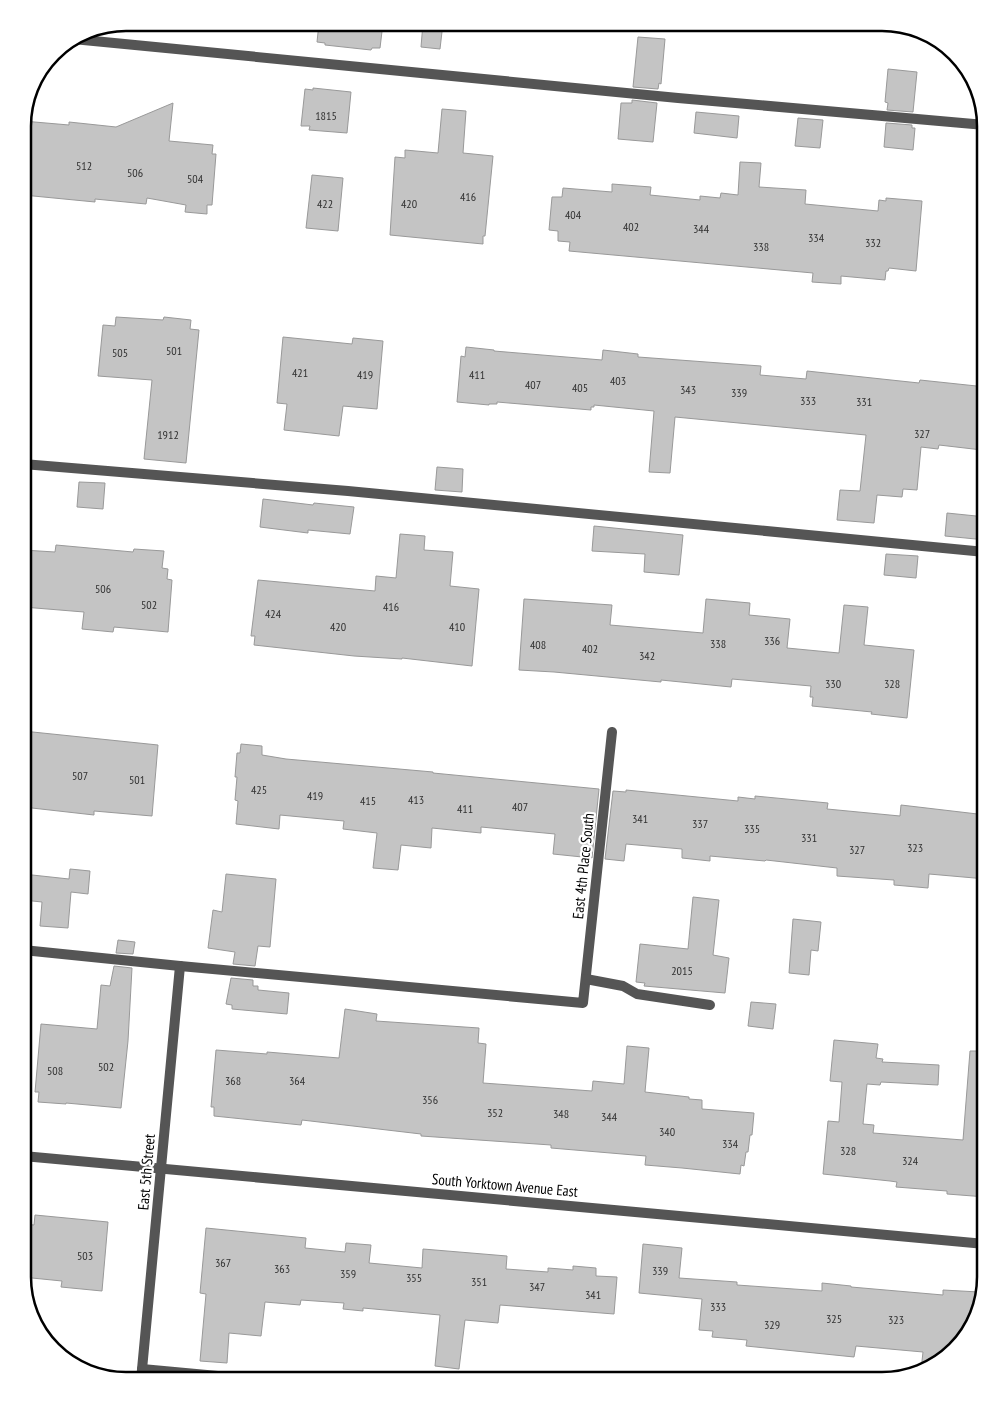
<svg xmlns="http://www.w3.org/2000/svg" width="1008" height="1403" viewBox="0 0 1008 1403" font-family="'PT Sans Narrow',sans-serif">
<rect width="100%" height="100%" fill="#fff"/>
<!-- building -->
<g fill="#c4c4c4" stroke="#999">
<path d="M319,23H383L380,48H372L371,50L325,45V43L317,42Z"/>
<path d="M423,23H443L440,49L421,47Z"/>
<path d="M638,37L665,39L661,84L659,83L658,89L633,87Z"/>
<path d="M888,69L917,72L913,112L887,110L888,103L885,102Z"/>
<path d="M313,88L351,92L347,133L309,130L310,126H301L305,89L313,90Z"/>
<path d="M632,100L657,103L653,142L618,139L621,103H632Z"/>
<path d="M173,103L169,141L213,145L212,154H216L212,205H207V214L185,212L186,205L147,198L146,204L95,199V202L23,195V121L69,125V122L116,127Z"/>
<path d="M442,109L466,111L463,153L493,156L485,236H483V244L390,235L395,157L405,158V150L438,153Z"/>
<path d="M696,112L739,116L737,138L694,133Z"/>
<path d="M798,118L823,120L820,148L795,146Z"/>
<path d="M886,123L912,125V128H915L913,150L884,147Z"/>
<path d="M740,162L761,163L759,187L806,190L805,204L878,211L879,200L886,201V198L922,201L916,271L889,268L888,271H886L885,280L841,276V284L812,282L813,273L569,251L570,242L558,241V231L549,230L552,197H562L563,188L612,192V184L651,187L650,195L700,200V196L720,198L721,193L738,195Z"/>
<path d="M312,175L343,178L338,231L306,228Z"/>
<path d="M116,317L163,320L164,317L191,320L190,329L199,330L186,463L144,459L152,380L98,376L103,325L115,326Z"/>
<path d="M283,337L352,344L353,338L383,341L377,409L343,406L339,436L284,430L287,404L277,403Z"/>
<path d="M466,347L494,350V351L602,360L603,350L638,354V357L761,366L760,375L806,379L807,371L919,383L920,380L986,387V442H983L982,450L939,445L938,449L921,447L917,490L903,489L902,497L877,495L874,523L837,520L840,490L860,491L866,435L675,417L670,473L649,472L654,411L594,405V407H591V410L497,402V404H489V405L457,402L461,356L465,357Z"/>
<path d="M437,467L463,469L462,492L435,490Z"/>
<path d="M79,482L105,483L103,509L77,507Z"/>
<path d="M263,499L313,505L314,503L354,507L350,534L308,530V533L260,527Z"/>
<path d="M947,513L986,517V540L945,536Z"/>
<path d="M594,526L683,535L679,575L644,572L645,554L592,551Z"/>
<path d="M400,534L425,536L424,550L453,552L450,586L479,589L472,666L402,658V659L354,656L254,645L255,636H251L258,580L375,591L376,576L396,578Z"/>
<path d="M56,545L133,552L134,549L164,551L162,568L168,569L167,579L172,580L168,632L114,627L113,632L82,629L84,612L23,607V550L55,552Z"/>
<path d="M886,554L918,556L916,578L884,575Z"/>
<path d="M524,599L612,605L610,625L703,633L706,599L750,603L749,615L790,619L787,648L839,653L844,605L868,607L864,645L914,650L907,718L871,714L872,712L812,706L813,697H810L811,686L732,679L731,687L661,680V682L554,672L519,670Z"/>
<path d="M23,731L158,745L152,816L94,811V815L23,807Z"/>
<path d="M241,744L262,746V755L286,759L433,772V773L599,789L592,858L553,854L555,834L481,827V833L432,828L431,848L401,845L398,870L373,868L377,833L343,829L344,821L280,815L279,829L236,824L238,801L235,800L237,777H235L237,753H240Z"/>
<path d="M626,790L738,801V797L755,799V796L828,803L827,809L900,816L901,805L986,815V879L929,874L928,888L894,885V880L837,876V868L766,860L765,861L710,856V861L682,858V849L626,844L624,861L605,859L613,791L626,792Z"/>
<path d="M70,869L90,871L88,894L71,892L68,928L40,926L42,902L23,900V874L69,879Z"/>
<path d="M226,874L276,879L270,947L258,946L255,966L233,964L235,952L208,948L213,910L222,912Z"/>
<path d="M693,897L719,900L713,955L729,958L725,993L644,986L645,983L636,982L640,944L688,949Z"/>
<path d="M793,919L821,922L818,951L811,950L809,975L789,973Z"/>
<path d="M118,940L135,942L133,954L116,953Z"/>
<path d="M114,966L132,968L128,1041L121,1108L66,1103V1104L38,1102L39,1092H35L41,1024L97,1029L101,985L110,986Z"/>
<path d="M231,978L253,980V986H258V990L289,993L287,1014L232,1009V1005L226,1004Z"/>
<path d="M751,1002L776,1004L773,1029L748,1026Z"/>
<path d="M345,1009L377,1014L376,1021L479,1028L478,1043L486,1044L483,1083L592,1091L593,1081L624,1084L627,1046L649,1048L645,1092L689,1097V1099L702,1100V1109L754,1113L752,1135H750L748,1152H746L744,1166L741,1165L740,1174L682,1168L645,1165L646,1156L551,1148V1145L421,1136V1134L302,1120L301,1125L214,1116V1107H211L216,1050L267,1054V1052L339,1058Z"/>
<path d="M834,1040L878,1044L876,1058L883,1059L882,1062L939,1065L938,1085L881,1082L880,1085L867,1084L863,1124L874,1125L873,1133L963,1140L970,1051H986V1197L947,1194V1191L896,1187L897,1182L890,1181L823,1174L828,1121L839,1122L842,1082L830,1081Z"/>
<path d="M35,1215L108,1222L102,1291L61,1287L62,1281L22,1277L23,1224L34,1225Z"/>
<path d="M206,1228L306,1238L305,1248L345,1252L346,1243L371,1245L369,1263L422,1268L423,1249L507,1256L506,1269L548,1272V1268L573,1270V1266L596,1268V1276L617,1277L614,1314L500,1305L498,1323L465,1320L459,1369L435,1366L440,1315L363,1308V1311L343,1309L344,1303L301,1300L300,1305L265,1302L261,1336L229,1333L227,1363L200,1361L206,1294L200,1293Z"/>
<path d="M643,1244L682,1248L679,1278L737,1282V1285L822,1291V1283L851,1286V1287L943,1295V1290L979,1292L978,1306L972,1329L934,1367L921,1370L923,1352L856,1346L854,1357L746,1346L747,1340L712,1337L713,1331L699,1330L702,1299L639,1293Z"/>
</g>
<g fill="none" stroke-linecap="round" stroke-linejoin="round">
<!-- service -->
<g stroke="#555" stroke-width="10">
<path d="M73,39L678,98L985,125"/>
<path d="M23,464L348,491L985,552"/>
<path d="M23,950L180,966L583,1003L612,732"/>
<path d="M586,979L623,986L637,994L710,1005"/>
<path d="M142,1369L260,1380"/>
</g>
<!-- minor -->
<g stroke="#555" stroke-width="10">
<path d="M23,1156L985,1244"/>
<path d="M141,1380L180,966"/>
</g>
</g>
<g text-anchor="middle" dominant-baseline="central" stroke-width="4.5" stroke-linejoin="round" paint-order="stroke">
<!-- number labels -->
<g font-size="12" fill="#313131">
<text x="326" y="115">1815</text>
<text x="84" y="165">512</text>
<text x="135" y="172">506</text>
<text x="195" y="178">504</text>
<text x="468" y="196">416</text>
<text x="325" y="203">422</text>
<text x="409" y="203">420</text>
<text x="573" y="214">404</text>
<text x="631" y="226">402</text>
<text x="701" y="228">344</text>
<text x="816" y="237">334</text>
<text x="873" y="242">332</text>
<text x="761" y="246">338</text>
<text x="174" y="350">501</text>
<text x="120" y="352">505</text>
<text x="300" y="372">421</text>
<text x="365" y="374">419</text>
<text x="477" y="374">411</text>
<text x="618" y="380">403</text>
<text x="533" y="384">407</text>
<text x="580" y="387">405</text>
<text x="688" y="389">343</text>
<text x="739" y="392">339</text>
<text x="808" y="400">333</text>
<text x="864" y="401">331</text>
<text x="922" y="433">327</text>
<text x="168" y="434">1912</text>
<text x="103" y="588">506</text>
<text x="149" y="604">502</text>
<text x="391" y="606">416</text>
<text x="273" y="613">424</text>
<text x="338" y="626">420</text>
<text x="457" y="626">410</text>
<text x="772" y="640">336</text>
<text x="718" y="643">338</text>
<text x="538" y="644">408</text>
<text x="590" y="648">402</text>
<text x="647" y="655">342</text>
<text x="833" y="683">330</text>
<text x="892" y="683">328</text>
<text x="80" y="775">507</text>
<text x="137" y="779">501</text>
<text x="259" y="789">425</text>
<text x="315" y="795">419</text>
<text x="416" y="799">413</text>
<text x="368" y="800">415</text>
<text x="520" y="806">407</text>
<text x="465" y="808">411</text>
<text x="640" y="818">341</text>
<text x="700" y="823">337</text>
<text x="752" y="828">335</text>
<text x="809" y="837">331</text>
<text x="915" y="847">323</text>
<text x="857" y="849">327</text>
<text x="682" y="970">2015</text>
<text x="106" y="1066">502</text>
<text x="55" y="1070">508</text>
<text x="233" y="1080">368</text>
<text x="297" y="1080">364</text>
<text x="430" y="1099">356</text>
<text x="495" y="1112">352</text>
<text x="561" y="1113">348</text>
<text x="609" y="1116">344</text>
<text x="667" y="1131">340</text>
<text x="730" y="1143">334</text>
<text x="848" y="1150">328</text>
<text x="910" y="1160">324</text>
<text x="85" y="1255">503</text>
<text x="223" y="1262">367</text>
<text x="282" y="1268">363</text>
<text x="660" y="1270">339</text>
<text x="348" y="1273">359</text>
<text x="414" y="1277">355</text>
<text x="479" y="1281">351</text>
<text x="537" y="1286">347</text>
<text x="593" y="1294">341</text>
<text x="718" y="1306">333</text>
<text x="834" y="1318">325</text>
<text x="896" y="1319">323</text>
<text x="772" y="1324">329</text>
</g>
<!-- street labels -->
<g font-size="15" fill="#000" stroke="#fff">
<text transform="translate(583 866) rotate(-84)">East 4th Place South</text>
<text transform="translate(146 1172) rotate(-85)">East 5th Street</text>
<text transform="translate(505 1185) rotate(5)">South Yorktown Avenue East</text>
</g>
</g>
<!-- crop -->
<path d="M0 0H1008V1403H0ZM126 31H882A95 95 0 0 1 977 126V1277A95 95 0 0 1 882 1372H126A95 95 0 0 1 31 1277V126A95 95 0 0 1 126 31Z" fill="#fff" fill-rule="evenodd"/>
<path fill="none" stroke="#000" stroke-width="2.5" d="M126 31H882A95 95 0 0 1 977 126V1277A95 95 0 0 1 882 1372H126A95 95 0 0 1 31 1277V126A95 95 0 0 1 126 31Z"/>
</svg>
